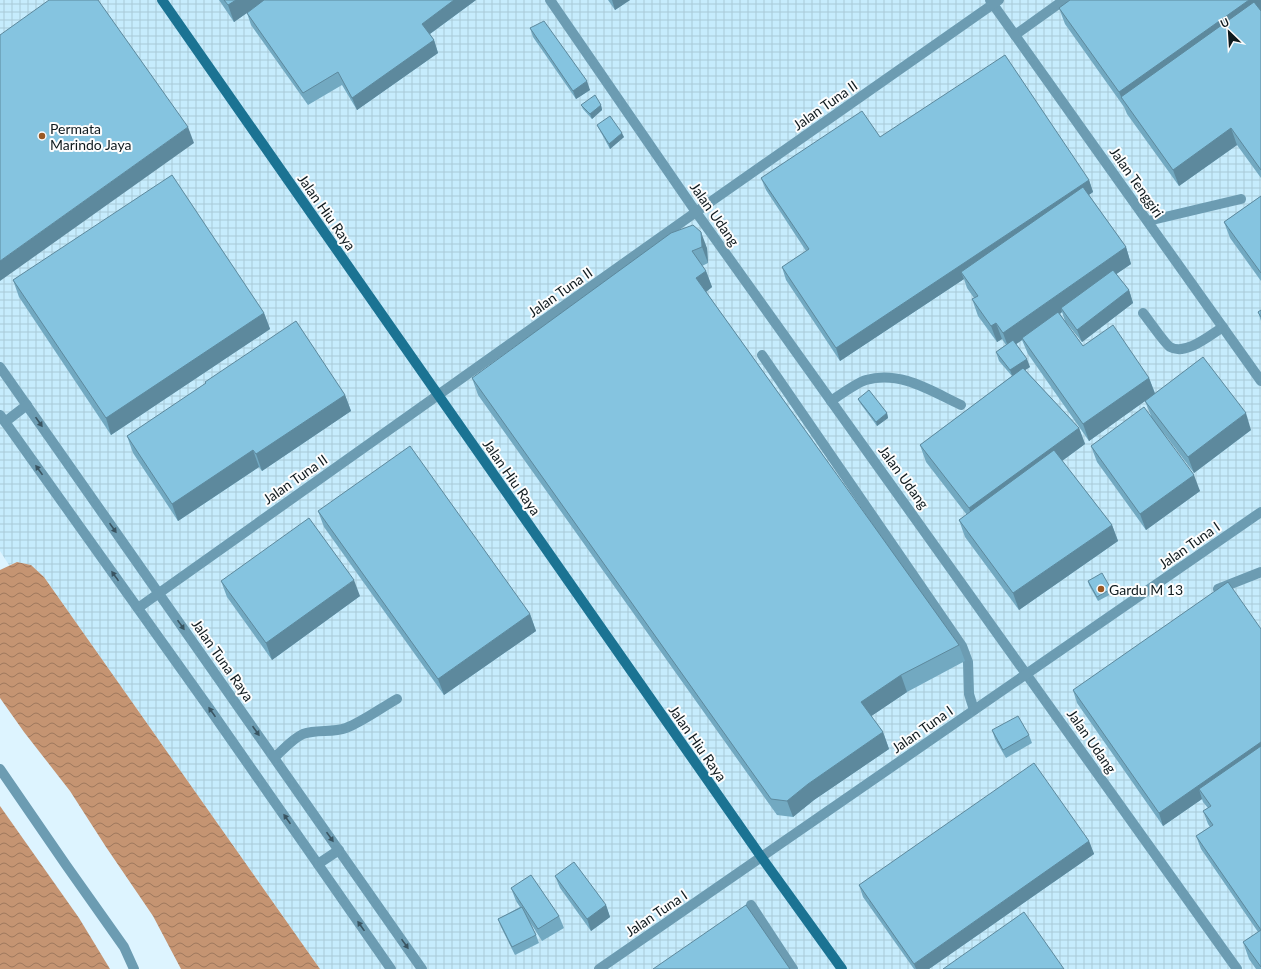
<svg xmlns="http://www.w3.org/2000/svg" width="1261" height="969" viewBox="0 0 1261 969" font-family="Lato,sans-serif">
<defs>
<pattern id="industrial-grid" width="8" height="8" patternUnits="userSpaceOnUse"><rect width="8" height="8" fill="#c6ecfd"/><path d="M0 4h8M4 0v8" fill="none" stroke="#a9cad8"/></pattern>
<pattern id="water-waves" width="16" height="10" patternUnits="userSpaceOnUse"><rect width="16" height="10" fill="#c59472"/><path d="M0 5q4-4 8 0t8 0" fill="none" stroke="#9e785d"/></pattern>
</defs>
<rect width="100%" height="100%" fill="#ddf4ff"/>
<!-- industrial -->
<path fill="url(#industrial-grid)" d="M0,0H1261V969H320L44,577L31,565L17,562L9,565L0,551Z"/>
<!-- water -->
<g fill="url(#water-waves)">
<path d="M17,562L31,565L44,577L320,969H181L153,916L106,847L70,791L24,732L0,698V570Z"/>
<path d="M0,806L79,918L110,969H0Z"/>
</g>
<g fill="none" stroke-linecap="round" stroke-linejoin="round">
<!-- lane -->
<g stroke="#6c9cb2" stroke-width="10">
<path d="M1015,35L1064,0"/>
<path d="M1148,221L1241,199"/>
<path d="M1143,313C1148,319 1165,344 1170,347C1186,356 1210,335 1223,327"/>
<path d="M762,355L962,646L968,662L969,694L974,710"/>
<path d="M831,401C840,395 856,383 866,380C900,370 931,391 961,405"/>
<path d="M1218,589L1261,572"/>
<path d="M275,757C283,750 292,739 303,734C317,729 332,733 346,728C362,722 381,708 397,699"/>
<path d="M0,769L66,865L124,947L134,969"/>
<path d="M751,905L793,969"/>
</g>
<!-- street -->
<g stroke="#6c9cb2" stroke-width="10">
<path d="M550,0L696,212L1237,969"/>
<path d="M990,0L1261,381"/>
<path d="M0,367L422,969"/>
<path d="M0,415L209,708L391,969"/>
<path d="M5,422L27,405"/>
<path d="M138,608L696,212L999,0"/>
<path d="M318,864L339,850"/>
<path d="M599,969L1261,512"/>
</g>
<!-- secondary -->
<path stroke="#1b7393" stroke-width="10" d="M162,0L762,858L842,969"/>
</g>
<!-- wall -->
<g fill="#72a9c1">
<path d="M219,0H476L430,34L434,40L438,53L357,110L342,85L308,105L251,25L247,13L234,22Z"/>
<path d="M608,0H630L615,10Z"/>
<path d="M1261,0V178L1237,145L1179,186L1127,114L1124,107L1065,24L1059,8Z"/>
<path d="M530,28L590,90L576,99L533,37Z"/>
<path d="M581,105H601L602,110L592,119L583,109Z"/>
<path d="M597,125L624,137L610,149L599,129Z"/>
<path d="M880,137L1089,180L1093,192L1089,195L1126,247L1131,264L1116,274L1129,290L1133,303L1082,342L1065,321L1062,312L1060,314L1083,346L1149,378L1155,393L1251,430L1194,473L1163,432L1200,491L1146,530L1097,462L1091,446L1151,416L1145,401L1146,400L1089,441L1028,354L1022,340L1016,344L1030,367L1025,370L1079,428L1085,444L1062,461L1112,525L1118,541L1019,610L965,537L959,520L967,515L926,462L920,445L1012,376L999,361L996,352L1006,345L1002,339L997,342L978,316L972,299L974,298L967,288L964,279L840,361L786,280L782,267L806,251L766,190L761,178Z"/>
<path d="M1261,196V281L1230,238L1224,222Z"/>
<path d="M671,233L707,248L708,263L702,266L706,271L712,287L706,292L959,645L965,661L907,692L871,716L883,732L889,749L814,800L793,817L777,815L478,395L472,378Z"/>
<path d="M13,280L264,313L270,329L111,435L19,297Z"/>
<path d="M1261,310V321L1258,312Z"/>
<path d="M205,382L345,395L351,411L262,471L259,467L178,521L133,453L127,436L206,384Z"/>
<path d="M858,399L887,413L888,418L877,426L860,403Z"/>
<path d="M318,511L530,614L536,631L444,695L324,527Z"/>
<path d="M221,581L360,596L272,660L227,597Z"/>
<path d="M1088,581L1111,589L1113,593L1098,601L1089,585Z"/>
<path d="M1261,629V969H1256L1249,959L1243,942L1258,932L1201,849L1196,836L1210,827L1208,824L1203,811L1208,808L1203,802L1202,799L1163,826L1077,703L1073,690Z"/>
<path d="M992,730L1029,735L1032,743L1006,758L995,739Z"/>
<path d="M1089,841L1094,854L929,969H914L863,897L859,885Z"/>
<path d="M555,876L606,905L610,917L591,931L560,888Z"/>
<path d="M511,888L559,916L564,928L542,941L530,922L536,935L539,943L515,955L501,927L498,919L520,907L516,901Z"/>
</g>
<!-- shaded-wall -->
<g fill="#5d899d">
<path d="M236,0H265L234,22L228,5Z"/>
<path d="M454,0H476L427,36L422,24Z"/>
<path d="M612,0H630L615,10Z"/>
<path d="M1249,0H1261V12L1122,99L1119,92Z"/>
<path d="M434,40L438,53L357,110L352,98Z"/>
<path d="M587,81L590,90L576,99L573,91Z"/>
<path d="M601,105L602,110L592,119L590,114Z"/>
<path d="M188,127L194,143L0,281V261Z"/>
<path d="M1231,128L1237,145L1179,186L1173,170Z"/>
<path d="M622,133L624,137L610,149L609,144Z"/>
<path d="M1089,180L1093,192L965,278L961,272L964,279L840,361L836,348Z"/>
<path d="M701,232L707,248L708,263L702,247Z"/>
<path d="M1126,247L1131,264L1063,311L1061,308L1062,312L1023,340L1022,338V340L1009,349L1003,333Z"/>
<path d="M706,271L712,287L702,295L696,278Z"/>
<path d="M1129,290L1133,303L1082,342L1077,330Z"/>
<path d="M264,313L270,329L111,435L106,418Z"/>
<path d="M996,323L1002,339L997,342L991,326Z"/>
<path d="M1027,359L1030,367L1013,378L1010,370Z"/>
<path d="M1149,378L1155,394L1089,441L1083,424Z"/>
<path d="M345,395L351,411L262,471L256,454Z"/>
<path d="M887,413L888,418L877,426L876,422Z"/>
<path d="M1246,413L1251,430L1194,473L1188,457Z"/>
<path d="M1079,428L1085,444L975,525L969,508Z"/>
<path d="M253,450L259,467L178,521L172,504Z"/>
<path d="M1194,475L1200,491L1146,530L1140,514Z"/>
<path d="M1112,525L1118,541L1019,610L1013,593Z"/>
<path d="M354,580L360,596L272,660L266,643Z"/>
<path d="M530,614L536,631L444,695L438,679Z"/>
<path d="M901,675L907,692L867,719L861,702Z"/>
<path d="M883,732L889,749L814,800L793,817L787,801L808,784Z"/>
<path d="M1261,742V758L1199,789L1202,799L1163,826L1159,813Z"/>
<path d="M1089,841L1094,854L929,969H916L914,964Z"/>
<path d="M606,905L610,917L591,931L587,919Z"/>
</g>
<!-- building -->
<g fill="#85c4e0" stroke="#5d899d">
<path d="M49,0H98L188,127L0,261V35Z"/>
<path d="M224,0H236L228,5Z"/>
<path d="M264,0H454L422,24L434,40L352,98L338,72L303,93L247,13Z"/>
<path d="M1070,0H1249L1119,92L1059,8Z"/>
<path d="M1254,2L1261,11V170L1231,128L1173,170L1121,97Z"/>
<path d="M544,21L587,81L573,91L530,28Z"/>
<path d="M1005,55L1089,180L836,348L782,267L809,249L761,178L862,111L880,137Z"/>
<path d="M595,95L601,105L590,114L581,105Z"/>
<path d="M610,116L622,133L609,144L597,125Z"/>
<path d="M172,175L264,313L106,418L13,280Z"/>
<path d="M1083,187L1126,247L1003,333L996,323L991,326L972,299L978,296L961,272Z"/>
<path d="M1261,196V273L1224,222Z"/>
<path d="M693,225L701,232L702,247L692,251L706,271L696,278L959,645L901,675L861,702L883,732L808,784L787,801L771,799L472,378L671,233Z"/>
<path d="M1113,270L1129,290L1077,330L1061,308Z"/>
<path d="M1261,310V317L1258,312Z"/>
<path d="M1058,312L1083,346L1113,325L1149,378L1083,424L1022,338Z"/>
<path d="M296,321L345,395L256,454L253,450L172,504L127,436L206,383L205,382Z"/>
<path d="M1013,340L1027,359L1010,370L996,352Z"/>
<path d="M1203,357L1246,413L1188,457L1145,401Z"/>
<path d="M1023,368L1079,428L969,508L920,445Z"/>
<path d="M869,390L887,413L876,422L858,399Z"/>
<path d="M1144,407L1194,475L1140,514L1091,446Z"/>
<path d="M410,446L530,614L438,679L318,511Z"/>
<path d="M1054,450L1112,525L1013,593L959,520Z"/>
<path d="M309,518L354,580L266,643L221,581Z"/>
<path d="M1102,573L1111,589L1097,597L1088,581Z"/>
<path d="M1228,582L1261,629V742L1159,813L1073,690Z"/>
<path d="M1018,716L1029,735L1003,750L992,730Z"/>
<path d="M1261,746V930L1196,836L1213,825L1203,811L1211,806L1199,789Z"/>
<path d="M1034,763L1089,841L914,964L859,885Z"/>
<path d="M574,862L606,905L587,919L555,876Z"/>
<path d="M531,875L559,916L538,929L511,888Z"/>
<path d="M746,905L790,969H653Z"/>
<path d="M522,907L536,935L512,947L498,919Z"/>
<path d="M1024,912L1064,969H943Z"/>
<path d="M1261,930V967L1243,942Z"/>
</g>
<!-- one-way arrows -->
<defs><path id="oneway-solid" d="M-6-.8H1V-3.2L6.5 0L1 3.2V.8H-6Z"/></defs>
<g fill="#395461">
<use href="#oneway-solid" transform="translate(39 422) rotate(55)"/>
<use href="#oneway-solid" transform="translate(39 470) rotate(-126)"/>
<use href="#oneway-solid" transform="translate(113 528) rotate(55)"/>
<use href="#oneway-solid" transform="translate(115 576) rotate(-126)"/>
<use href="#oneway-solid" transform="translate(181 625) rotate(55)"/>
<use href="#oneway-solid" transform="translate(212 712) rotate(-125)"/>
<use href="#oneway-solid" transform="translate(256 731) rotate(55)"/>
<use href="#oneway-solid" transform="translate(287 819) rotate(-125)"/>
<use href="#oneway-solid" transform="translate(330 837) rotate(55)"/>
<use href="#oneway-solid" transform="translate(361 926) rotate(-125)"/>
<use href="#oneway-solid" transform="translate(405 944) rotate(55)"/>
</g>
<!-- markers -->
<g fill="#9a5924" stroke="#fdfdfd" stroke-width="1.5">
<circle cx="42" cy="136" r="4"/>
<circle cx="1101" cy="589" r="4"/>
</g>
<g text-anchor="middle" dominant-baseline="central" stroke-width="4" stroke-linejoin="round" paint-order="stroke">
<!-- street labels -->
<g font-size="14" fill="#0f1a1e" stroke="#fdfdfd">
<text transform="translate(825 105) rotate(-35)">Jalan Tuna II</text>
<text transform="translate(1137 182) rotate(55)">Jalan Tenggiri</text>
<text transform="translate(327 212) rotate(55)">Jalan Hiu Raya</text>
<text transform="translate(715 214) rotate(55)">Jalan Udang</text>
<text transform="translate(560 292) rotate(-35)">Jalan Tuna II</text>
<text transform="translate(512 477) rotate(55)">Jalan Hiu Raya</text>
<text transform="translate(904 477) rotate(54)">Jalan Udang</text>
<text transform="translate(295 479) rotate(-35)">Jalan Tuna II</text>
<text transform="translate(1189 545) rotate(-35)">Jalan Tuna I</text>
<text transform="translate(223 660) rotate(55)">Jalan Tuna Raya</text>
<text transform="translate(922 729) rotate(-35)">Jalan Tuna I</text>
<text transform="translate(1092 741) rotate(55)">Jalan Udang</text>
<text transform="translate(698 743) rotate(55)">Jalan Hiu Raya</text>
<text transform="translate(656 913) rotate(-34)">Jalan Tuna I</text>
</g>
<!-- poi labels -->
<g font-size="14" fill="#0f1a1e" stroke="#fdfdfd" text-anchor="start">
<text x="50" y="128">Permata<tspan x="50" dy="16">Marindo Jaya</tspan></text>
<text x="1109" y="589">Gardu M 13</text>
</g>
</g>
<!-- north arrow -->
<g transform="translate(1229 32) rotate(335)" stroke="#fdfdfd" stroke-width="3" paint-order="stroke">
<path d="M0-3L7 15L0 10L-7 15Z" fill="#0f1a1e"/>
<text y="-6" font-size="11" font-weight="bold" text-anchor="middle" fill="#0f1a1e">U</text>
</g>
</svg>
